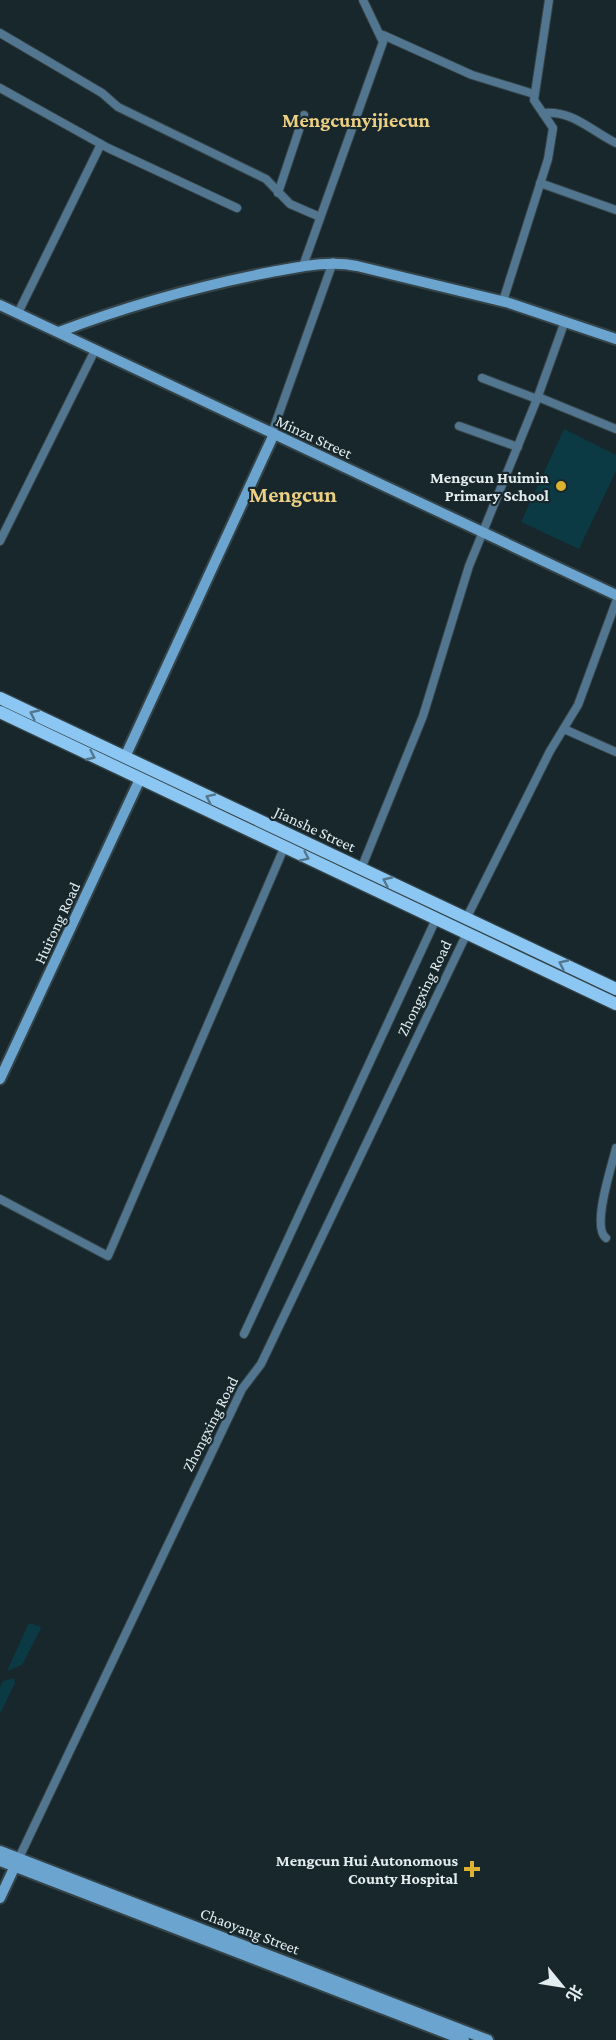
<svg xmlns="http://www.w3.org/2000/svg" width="616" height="2040" viewBox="0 0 616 2040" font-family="'Crimson Pro','Noto Sans SC',serif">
<rect width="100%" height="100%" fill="#17272b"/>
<!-- green -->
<g fill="#0b3a45">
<path d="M564,429L616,455V471L579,549L521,522Z"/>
<path d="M29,1623L41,1627L40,1630L22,1665L7,1671Z"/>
<path d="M14,1678L15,1683L0,1714V1687L3,1681Z"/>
</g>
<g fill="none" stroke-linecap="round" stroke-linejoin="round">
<!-- street casing -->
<g stroke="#344347" stroke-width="10">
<g id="street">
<path d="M0,33L102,93L118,107L266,179L290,204L320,217"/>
<path d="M383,35L472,75L534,94"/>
<path d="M0,88L108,148L237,208"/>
<path d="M543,113C573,110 591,131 616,143"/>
<path d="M540,183L616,210"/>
<path d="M278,193L304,115"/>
<path d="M303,266L383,42L363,0"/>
<path d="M503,301L548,159L553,128L534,100L549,0"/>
<path d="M18,313L101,144"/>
<path d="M482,378L537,399"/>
<path d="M538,397L616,429"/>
<path d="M459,426L518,447"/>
<path d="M272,433L333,262"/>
<path d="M0,541L95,350"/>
<path d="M564,729L616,752"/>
<path d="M361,869L423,716L469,566L537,399L565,321"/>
<path d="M466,919L550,751L578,705L616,602"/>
<path d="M0,1199L108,1256L284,848"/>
<path d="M606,1238C591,1227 612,1166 616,1148"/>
<path d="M244,1334L436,919"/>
<path d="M17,1862L242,1389L261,1364L467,933"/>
</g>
</g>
<!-- secondary casing -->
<g stroke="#344347" stroke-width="14">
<g id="secondary">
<path d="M0,305L616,595"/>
<path d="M59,332C127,306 199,286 271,272C300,267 328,260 357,266L509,303L616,339"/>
<path d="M125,757L274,434"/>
<path d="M0,1079L140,779"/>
<path d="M0,1851L488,2040"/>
<path d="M0,1861L464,2040"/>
<path d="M0,1898L15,1866"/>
</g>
</g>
<!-- primary casing -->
<g stroke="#344347" stroke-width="15">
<g id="primary">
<path d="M0,698L616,989"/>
<path d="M0,712L616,1004"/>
</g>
</g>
<!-- street -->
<use href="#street" stroke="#527690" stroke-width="8"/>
<!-- secondary -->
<use href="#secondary" stroke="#6ba4cf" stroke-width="10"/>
<!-- primary -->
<use href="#primary" stroke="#8cc7f3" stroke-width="12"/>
</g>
<!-- one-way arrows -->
<defs><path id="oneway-chevron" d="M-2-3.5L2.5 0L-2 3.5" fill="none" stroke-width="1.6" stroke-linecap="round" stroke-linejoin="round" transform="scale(1.5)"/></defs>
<g stroke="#52778f">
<use href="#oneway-chevron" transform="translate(34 714) rotate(-155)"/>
<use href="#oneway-chevron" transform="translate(91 756) rotate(25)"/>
<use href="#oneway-chevron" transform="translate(210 798) rotate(-155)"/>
<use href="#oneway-chevron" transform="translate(305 857) rotate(25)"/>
<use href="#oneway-chevron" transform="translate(387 881) rotate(-155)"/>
<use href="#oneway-chevron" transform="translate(563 964) rotate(-155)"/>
</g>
<!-- markers -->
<g fill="#dcb233" stroke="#17272b" stroke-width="2">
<circle cx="561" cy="486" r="6"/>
<path d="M469 1860h6v6h6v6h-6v6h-6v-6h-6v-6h6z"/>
</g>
<g text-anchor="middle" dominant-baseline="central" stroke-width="4.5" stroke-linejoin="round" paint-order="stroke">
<!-- street labels -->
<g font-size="16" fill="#e3edf0" stroke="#17272b">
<text transform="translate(314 437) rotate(25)">Minzu Street</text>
<text transform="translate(315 829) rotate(25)">Jianshe Street</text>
<text transform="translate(57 923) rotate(-65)">Huitong Road</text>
<text transform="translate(424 988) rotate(-64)">Zhongxing Road</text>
<text transform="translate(210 1424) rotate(-63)">Zhongxing Road</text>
<text transform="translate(250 1931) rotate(21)">Chaoyang Street</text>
</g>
<!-- poi labels -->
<g font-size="16" font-weight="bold" fill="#e3edf0" stroke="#17272b" text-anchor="end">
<text x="549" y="477">Mengcun Huimin<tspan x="549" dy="18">Primary School</tspan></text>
<text x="458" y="1860">Mengcun Hui Autonomous<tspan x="458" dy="18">County Hospital</tspan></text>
</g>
<!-- quarter labels -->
<g font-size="20" font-weight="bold" fill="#eccf83" stroke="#17272b">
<text x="356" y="120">Mengcunyijiecun</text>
</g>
<!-- district labels -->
<g font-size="22" font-weight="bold" fill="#eccf83" stroke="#17272b">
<text x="293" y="494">Mengcun</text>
</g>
</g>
<!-- north arrow -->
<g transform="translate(562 1986) rotate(120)" stroke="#17272b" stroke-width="4.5" paint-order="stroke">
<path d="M0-4.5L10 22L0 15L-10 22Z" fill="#e3edf0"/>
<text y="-9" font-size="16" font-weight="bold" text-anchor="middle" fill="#e3edf0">北</text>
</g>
</svg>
